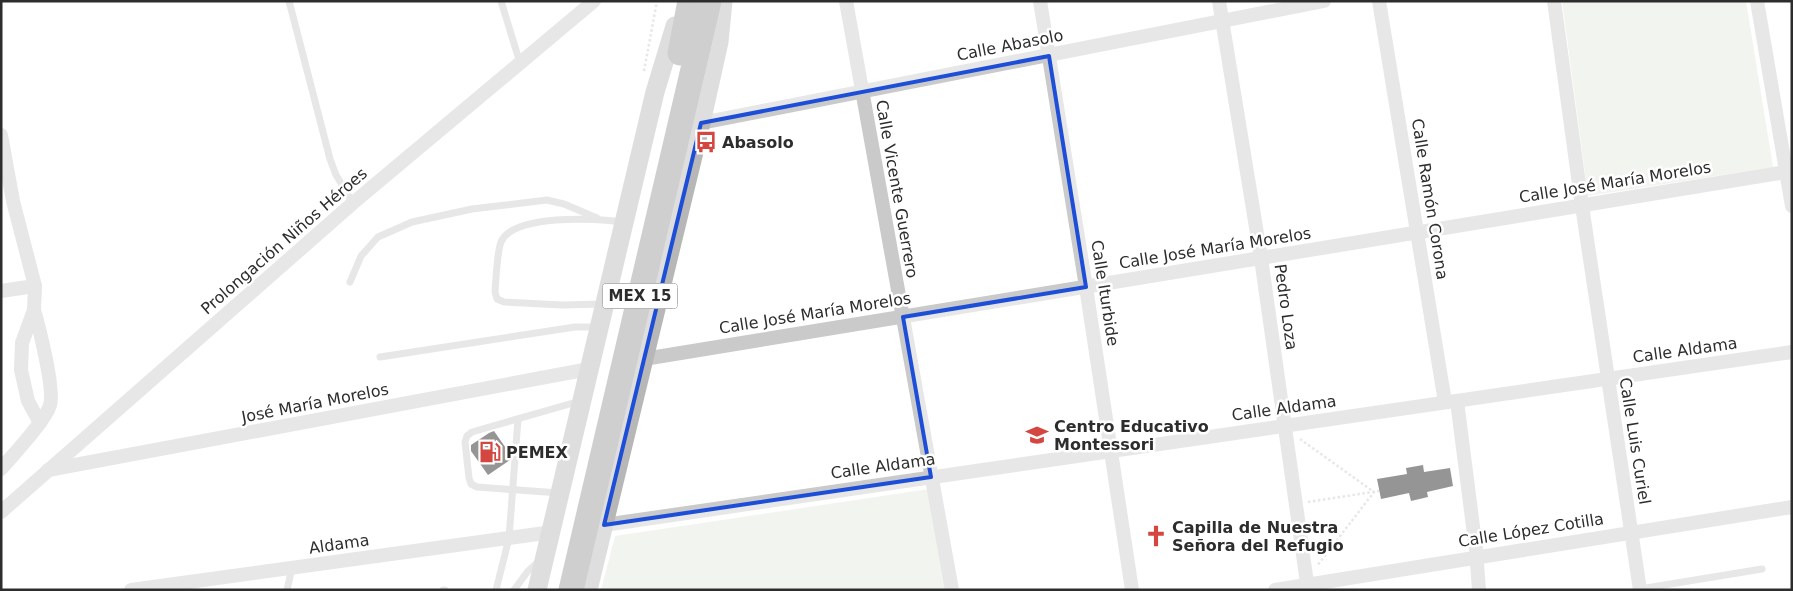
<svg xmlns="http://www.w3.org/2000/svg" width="1793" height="591" viewBox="0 0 1793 591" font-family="'DejaVu Sans',sans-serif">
<rect width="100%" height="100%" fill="#fff"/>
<!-- green -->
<g fill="#e2e9dc">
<path d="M1562,1H1746L1773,167L1588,196Z"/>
<path d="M929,489L946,590H601L615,536Z"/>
</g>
<!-- building -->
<g fill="#141414">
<path d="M494,431L510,454V460L488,475L471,451V445L489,433Z"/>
<path d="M1423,465L1424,472L1450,468L1453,486L1427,492L1428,497L1411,501L1409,493L1381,499L1377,479L1407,474L1406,468Z"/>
</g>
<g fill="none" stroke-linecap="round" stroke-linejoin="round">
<!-- path -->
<g stroke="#cacaca" stroke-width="2.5" stroke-dasharray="2.5 2.5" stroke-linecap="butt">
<path d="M644,71L657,1"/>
<path d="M1300,439L1374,492L1317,566"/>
<path d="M1308,502L1379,491"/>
</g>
<!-- lane -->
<g stroke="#cacaca" stroke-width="7">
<path d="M289,1L330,159L336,175L353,203"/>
<path d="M501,1L520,63"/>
<path d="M350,282L361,256L378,237L412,222L472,209L547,200L564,204L597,218"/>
<path d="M604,304L562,305L504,302L497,299L495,292C496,280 497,252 501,242C513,214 596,218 622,222"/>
<path d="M380,357L575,327H599"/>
<path d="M559,493L477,487L471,484L469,478L465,442L467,436L472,432L580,401"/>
<path d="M1640,589L1762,569"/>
<path d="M287,590L292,568"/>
<path d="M443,590H445"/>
<path d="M496,590L509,538L518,419"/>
<path d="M514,590L528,571L539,561"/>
</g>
<!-- street -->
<g stroke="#cacaca" stroke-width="14">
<path d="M846,1L952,590"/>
<path d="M1040,1L1086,287L1132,590"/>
<path d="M1219,1L1261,258L1308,590"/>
<path d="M1379,1L1445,402"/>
<path d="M1554,1L1582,206L1640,590"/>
<path d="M1757,1L1792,206"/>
<path d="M701,123L1324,1"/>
<path d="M1,135L13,201L35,286L34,310L22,343L21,370L28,401L40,423"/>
<path d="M1,291L35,286"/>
<path d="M644,359L1792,171"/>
<path d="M1457,401L1476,550L1479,590"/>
<path d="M1,469C13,455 46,420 50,405C55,390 39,327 34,310"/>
<path d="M48,470L589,369"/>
<path d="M1,512L353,203L594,1"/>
<path d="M604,525L1792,352"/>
<path d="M131,590L552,532"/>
<path d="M1275,590L1792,507"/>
</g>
<!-- secondary -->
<g stroke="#b7b7b7" stroke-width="19">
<path d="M537,590L655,92L675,26"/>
<path d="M588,590L701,123L719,42L723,1"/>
</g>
<!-- highway -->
<g stroke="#949494" stroke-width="25">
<path d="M680,53L690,1"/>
<path d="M571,590L709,1"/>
</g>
</g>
<!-- marked area -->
<path d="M0 0H1793V591H0ZM1049,56L1086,287L903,317L931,477L604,525L701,123Z" fill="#fff" fill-opacity=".55" fill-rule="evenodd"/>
<path fill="none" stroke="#1d4ed8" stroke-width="4" stroke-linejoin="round" d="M1049,56L1086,287L903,317L931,477L604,525L701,123Z"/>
<!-- icons -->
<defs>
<g id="bus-bare" transform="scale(1.725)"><path d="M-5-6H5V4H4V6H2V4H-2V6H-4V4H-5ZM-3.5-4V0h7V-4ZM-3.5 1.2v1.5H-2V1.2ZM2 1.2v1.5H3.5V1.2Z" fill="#d44640" stroke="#fff" stroke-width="2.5" paint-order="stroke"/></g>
<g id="school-bare" transform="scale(1.725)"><path d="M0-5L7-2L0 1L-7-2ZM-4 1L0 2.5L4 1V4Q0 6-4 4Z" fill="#d44640" stroke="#fff" stroke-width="2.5" paint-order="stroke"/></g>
<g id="fuel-bare" transform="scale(1.725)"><path d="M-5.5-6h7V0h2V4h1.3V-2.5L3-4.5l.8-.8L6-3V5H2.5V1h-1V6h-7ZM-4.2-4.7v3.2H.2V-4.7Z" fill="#d44640" stroke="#fff" stroke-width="2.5" paint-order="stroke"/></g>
<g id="church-bare" transform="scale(1.725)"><path d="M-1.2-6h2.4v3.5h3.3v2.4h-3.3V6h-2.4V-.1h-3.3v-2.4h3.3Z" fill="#d44640" stroke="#fff" stroke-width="2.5" paint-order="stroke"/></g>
</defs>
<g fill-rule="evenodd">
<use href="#bus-bare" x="706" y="142"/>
<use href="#school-bare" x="1037" y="435"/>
<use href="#fuel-bare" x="490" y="452"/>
<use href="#church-bare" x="1156" y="536"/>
</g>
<g text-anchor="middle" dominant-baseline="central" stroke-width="5" stroke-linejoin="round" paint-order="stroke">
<!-- shield labels -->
<rect fill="#fff" stroke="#6c6c6c" stroke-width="1" x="602.5" y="283.5" width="75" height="25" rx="4"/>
<g font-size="15" font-weight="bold" fill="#2d2d2d">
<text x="640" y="296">MEX 15</text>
</g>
<!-- street labels -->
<g font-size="16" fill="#2d2d2d" stroke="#fff">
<text transform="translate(1010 45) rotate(-11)">Calle Abasolo</text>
<text transform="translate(1615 182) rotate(-9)">Calle José María Morelos</text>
<text transform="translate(897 189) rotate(80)">Calle Vicente Guerrero</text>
<text transform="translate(1430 199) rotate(81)">Calle Ramón Corona</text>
<text transform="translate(284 241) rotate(-41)">Prolongación Niños Héroes</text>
<text transform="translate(1215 248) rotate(-9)">Calle José María Morelos</text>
<text transform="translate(1105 293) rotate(81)">Calle Iturbide</text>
<text transform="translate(1286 307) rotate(82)">Pedro Loza</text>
<text transform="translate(815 313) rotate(-9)">Calle José María Morelos</text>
<text transform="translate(1685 350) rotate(-8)">Calle Aldama</text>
<text transform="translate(315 403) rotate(-11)">José María Morelos</text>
<text transform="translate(1284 408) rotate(-8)">Calle Aldama</text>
<text transform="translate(1635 441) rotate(81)">Calle Luis Curiel</text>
<text transform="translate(883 466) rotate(-8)">Calle Aldama</text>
<text transform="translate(1531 530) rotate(-9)">Calle López Cotilla</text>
<text transform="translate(339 544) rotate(-8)">Aldama</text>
</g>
<!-- poi labels -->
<g font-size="16" font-weight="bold" fill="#2d2d2d" stroke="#fff" text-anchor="start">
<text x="722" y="142">Abasolo</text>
<text x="1054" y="426">Centro Educativo<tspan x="1054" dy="18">Montessori</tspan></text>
<text x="506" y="452">PEMEX</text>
<text x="1172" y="527">Capilla de Nuestra<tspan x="1172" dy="18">Señora del Refugio</tspan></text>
</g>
</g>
<!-- border -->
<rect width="1793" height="591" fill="none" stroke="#2d2d2d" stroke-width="5"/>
</svg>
